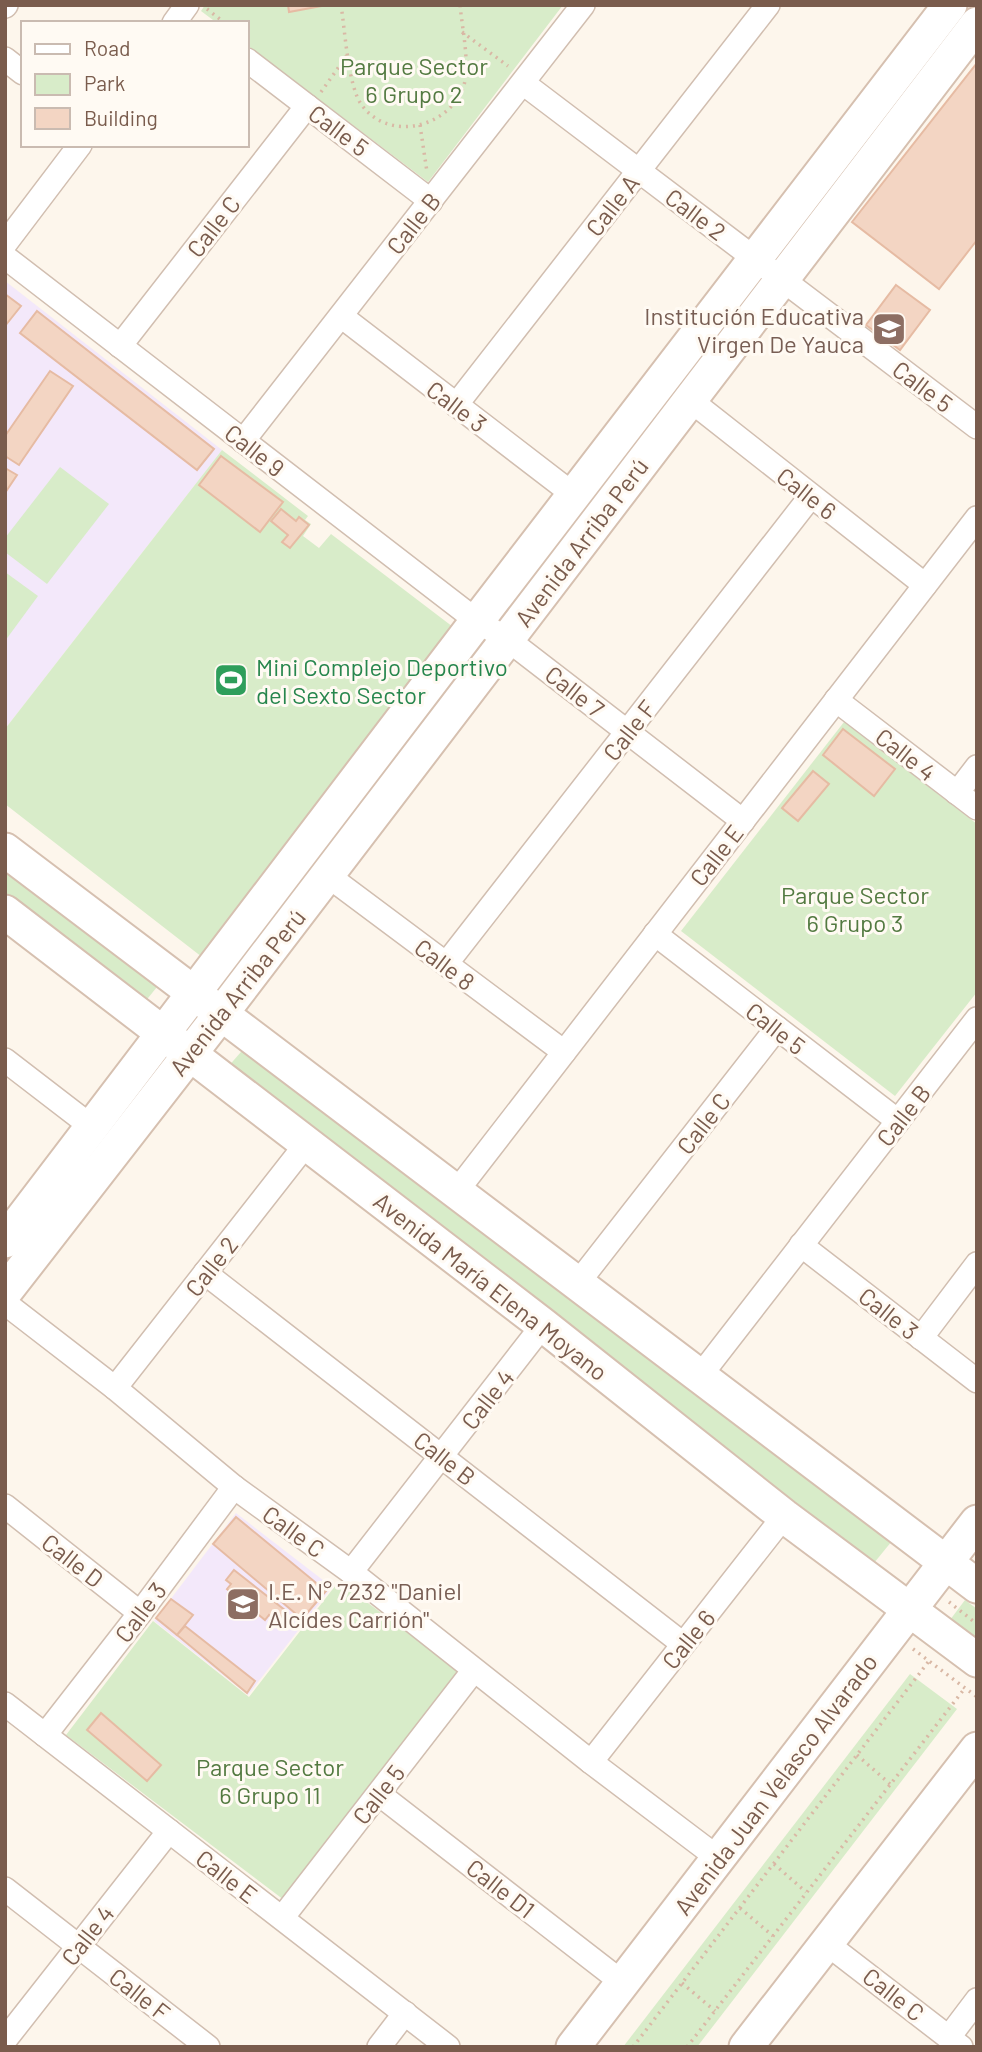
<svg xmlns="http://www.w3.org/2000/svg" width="982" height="2052" viewBox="0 0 982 2052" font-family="Barlow,sans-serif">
<rect width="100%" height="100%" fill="#fdf6ec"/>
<!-- education -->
<g fill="#f3e8fa">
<path d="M5,281L222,450L5,729Z"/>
<path d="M236,1513L332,1587L248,1695L154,1621Z"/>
</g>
<!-- green -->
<g fill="#d8ecc9">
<path d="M205,5H563L428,182L247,45V23H217L201,11Z"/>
<path d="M222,450L308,516L305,520L311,524L303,536L319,548L331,534L457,630L202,957L5,804V729Z"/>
<path d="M60,467L109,504L47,584L5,552V538Z"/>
<path d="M5,572L38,596L5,641Z"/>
<path d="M844,722L977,824V992L895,1096L681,931Z"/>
<path d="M5,864L161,982L144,1003L5,897Z"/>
<path d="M247,1045L892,1541L874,1563L227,1068Z"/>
<path d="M339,1581L463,1675L284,1900L66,1735L153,1621L249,1697Z"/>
<path d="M965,1600L977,1609V1641L950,1620Z"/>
<path d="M910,1674L957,1709L697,2047H623Z"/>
</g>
<!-- building -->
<g fill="#f3d5c3" stroke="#e6bba3" stroke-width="2">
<path d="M288,5H327L289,12Z"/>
<path d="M977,63V240L939,289L852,222Z"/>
<path d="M896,285L930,310L900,350L866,325Z"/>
<path d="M5,294L21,306L5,326Z"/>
<path d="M37,311L214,449L197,470L20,333Z"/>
<path d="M50,371L73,386L19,465L5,456V436Z"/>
<path d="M221,456L283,502L260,532L199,485Z"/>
<path d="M5,468L17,475L5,493Z"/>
<path d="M281,509L296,521L299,517L309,525L290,548L282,542L288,535L271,521Z"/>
<path d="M843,729L895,769L874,796L823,755Z"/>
<path d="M813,771L829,784L798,821L782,808Z"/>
<path d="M236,1517L326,1591L302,1619L213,1544Z"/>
<path d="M234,1570L286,1611L277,1622L269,1615L265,1620L227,1589L231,1584L226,1580Z"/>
<path d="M171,1599L193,1615L177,1635L156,1618Z"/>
<path d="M185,1626L255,1681L247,1693L177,1635Z"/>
<path d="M101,1713L161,1765L147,1781L87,1730Z"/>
</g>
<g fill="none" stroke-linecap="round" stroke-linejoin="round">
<!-- street casing -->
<g stroke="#d1beb0" stroke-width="26">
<g id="street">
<path d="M5,6L6,5"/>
<path d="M174,23L187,5"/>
<path d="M5,59L23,73"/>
<path d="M247,60L431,201"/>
<path d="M523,83L977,427"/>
<path d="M5,244L80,145"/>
<path d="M5,257L477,621L507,639L743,821"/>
<path d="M341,316L574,495"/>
<path d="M120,346L307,106"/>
<path d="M690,400L925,585"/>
<path d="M456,405L768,5"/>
<path d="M243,441L583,5"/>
<path d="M836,700L977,808"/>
<path d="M957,793L977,767"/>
<path d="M327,875L564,1052"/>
<path d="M655,934L898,1121"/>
<path d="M446,964L811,496"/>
<path d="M5,1060L92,1127"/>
<path d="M456,1192L977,518"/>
<path d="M801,1245L977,1381"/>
<path d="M205,1273L683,1644"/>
<path d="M577,1284L777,1028"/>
<path d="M5,1303L115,1388L234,1487L351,1572L591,1762L718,1858"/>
<path d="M921,1338L977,1264"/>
<path d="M700,1376L977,1019"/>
<path d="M115,1388L307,1143"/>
<path d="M5,1506L140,1613"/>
<path d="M351,1572L543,1325"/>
<path d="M5,1704L448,2047"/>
<path d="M45,1735L140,1613L234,1487"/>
<path d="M591,1762L784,1516"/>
<path d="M379,1794L623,1983"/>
<path d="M5,1889L208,2047"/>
<path d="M282,1918L474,1670"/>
<path d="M826,1943L961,2047"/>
<path d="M949,2037L977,2000"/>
<path d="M5,2040L169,1831"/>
<path d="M379,2047L405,2013"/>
</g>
</g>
<!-- secondary casing -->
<g stroke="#d6c0b0" stroke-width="37">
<g id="secondary">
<path d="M5,850L977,1586"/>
<path d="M5,912L543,1325L784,1516L977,1660"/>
<path d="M5,1241L477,621L950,5"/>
<path d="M5,1292L231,1001L977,24"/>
<path d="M573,2047L977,1522"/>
<path d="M746,2047L977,1749"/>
</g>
</g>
<!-- path -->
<g stroke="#d9b8a5" stroke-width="3.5" stroke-dasharray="2 5" stroke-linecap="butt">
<path d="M341,5C345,30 348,85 361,104C388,143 450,128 464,85C470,64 462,27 460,5"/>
<path d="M207,9L225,23"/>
<path d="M462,32L508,66"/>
<path d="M321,92L348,54"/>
<path d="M420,125L427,172"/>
<path d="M949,1602L977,1624"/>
<path d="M913,1649L977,1697"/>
<path d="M857,1755L890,1784"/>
<path d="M774,1864L806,1892"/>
<path d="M740,1908L773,1936"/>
<path d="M682,1983L715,2011"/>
<path d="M633,2047L929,1661"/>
<path d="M687,2047L965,1688"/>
</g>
<!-- street -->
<use href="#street" stroke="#fff" stroke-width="23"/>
<!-- secondary -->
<use href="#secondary" stroke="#fff" stroke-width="33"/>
</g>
<!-- icons -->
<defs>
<g id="school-square" transform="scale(1.75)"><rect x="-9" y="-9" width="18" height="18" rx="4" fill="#8d6e63" stroke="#fffaf3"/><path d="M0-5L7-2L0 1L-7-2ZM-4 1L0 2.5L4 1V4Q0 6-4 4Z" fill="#fff"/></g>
<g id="stadium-square" transform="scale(1.75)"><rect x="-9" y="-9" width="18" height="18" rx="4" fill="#2e9e5b" stroke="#fffaf3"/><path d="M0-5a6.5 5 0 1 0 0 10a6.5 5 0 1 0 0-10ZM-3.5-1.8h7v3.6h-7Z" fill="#fff"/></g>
</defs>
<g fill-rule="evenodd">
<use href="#school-square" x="889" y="329"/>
<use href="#stadium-square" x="231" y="680"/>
<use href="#school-square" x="243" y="1604"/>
</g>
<g text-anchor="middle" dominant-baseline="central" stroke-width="6" stroke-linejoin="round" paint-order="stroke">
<!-- park labels -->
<g font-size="24" fill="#537a41" stroke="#fffaf3">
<text x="414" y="65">Parque Sector<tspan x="414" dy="28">6 Grupo 2</tspan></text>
<text x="855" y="894">Parque Sector<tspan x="855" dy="28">6 Grupo 3</tspan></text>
<text x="270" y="1766">Parque Sector<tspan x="270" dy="28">6 Grupo 11</tspan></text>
</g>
<!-- street labels -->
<g font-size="24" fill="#7a5c4d" stroke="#fffaf3">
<text transform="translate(339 130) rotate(37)">Calle 5</text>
<text transform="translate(612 205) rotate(-52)">Calle A</text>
<text transform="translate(696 214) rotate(37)">Calle 2</text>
<text transform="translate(413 223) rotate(-52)">Calle B</text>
<text transform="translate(213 226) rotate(-52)">Calle C</text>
<text transform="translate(923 386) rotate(37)">Calle 5</text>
<text transform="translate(457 406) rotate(37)">Calle 3</text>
<text transform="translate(255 450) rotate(38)">Calle 9</text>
<text transform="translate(807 493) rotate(38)">Calle 6</text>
<text transform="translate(581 542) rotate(-53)">Avenida Arriba Perú</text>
<text transform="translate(575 691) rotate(38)">Calle 7</text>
<text transform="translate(629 730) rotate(-52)">Calle F</text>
<text transform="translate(906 754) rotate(38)">Calle 4</text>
<text transform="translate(716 855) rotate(-52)">Calle E</text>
<text transform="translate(445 964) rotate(37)">Calle 8</text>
<text transform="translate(237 992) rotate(-52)">Avenida Arriba Perú</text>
<text transform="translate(776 1028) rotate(38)">Calle 5</text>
<text transform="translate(903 1115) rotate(-52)">Calle B</text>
<text transform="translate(703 1123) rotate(-52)">Calle C</text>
<text transform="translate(211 1266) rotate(-52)">Calle 2</text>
<text transform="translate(491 1286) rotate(38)">Avenida María Elena Moyano</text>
<text transform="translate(889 1313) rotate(38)">Calle 3</text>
<text transform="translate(487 1399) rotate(-52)">Calle 4</text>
<text transform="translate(445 1458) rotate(38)">Calle B</text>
<text transform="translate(294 1531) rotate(36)">Calle C</text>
<text transform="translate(73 1560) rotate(38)">Calle D</text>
<text transform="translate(140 1612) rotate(-53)">Calle 3</text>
<text transform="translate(688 1639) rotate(-51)">Calle 6</text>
<text transform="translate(775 1784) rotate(-53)">Avenida Juan Velasco Alvarado</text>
<text transform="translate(378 1794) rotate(-52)">Calle 5</text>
<text transform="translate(227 1876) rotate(38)">Calle E</text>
<text transform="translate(501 1888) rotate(38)">Calle D1</text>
<text transform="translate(87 1935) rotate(-52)">Calle 4</text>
<text transform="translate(140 1994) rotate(38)">Calle F</text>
<text transform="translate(894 1994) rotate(38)">Calle C</text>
</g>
<!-- education labels -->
<g font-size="24" fill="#785e54" stroke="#fffaf3" text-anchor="end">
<text x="864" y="315">Institución Educativa<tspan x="864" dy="28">Virgen De Yauca</tspan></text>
<text x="268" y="1590" text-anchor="start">I.E. N° 7232 "Daniel<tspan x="268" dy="28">Alcídes Carrión"</tspan></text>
</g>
<!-- leisure labels -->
<g font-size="24" fill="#27864d" stroke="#fffaf3" text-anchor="start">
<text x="256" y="666">Mini Complejo Deportivo<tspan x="256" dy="28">del Sexto Sector</tspan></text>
</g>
</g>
<!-- border -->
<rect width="982" height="2052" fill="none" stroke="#7a5c4d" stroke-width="14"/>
<!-- legend -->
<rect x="21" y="21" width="228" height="126" fill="#fffaf3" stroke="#cabbb1" stroke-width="2"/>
<rect x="35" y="44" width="35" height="10" fill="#ffffff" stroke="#cabbb1" stroke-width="2"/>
<text x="84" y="56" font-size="21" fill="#7a5c4d">Road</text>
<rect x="35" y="74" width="35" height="21" fill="#d8ecc9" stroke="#cabbb1" stroke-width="2"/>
<text x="84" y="91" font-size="21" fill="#7a5c4d">Park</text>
<rect x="35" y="108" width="35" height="21" fill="#f3d5c3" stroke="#cabbb1" stroke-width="2"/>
<text x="84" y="126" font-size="21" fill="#7a5c4d">Building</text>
</svg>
